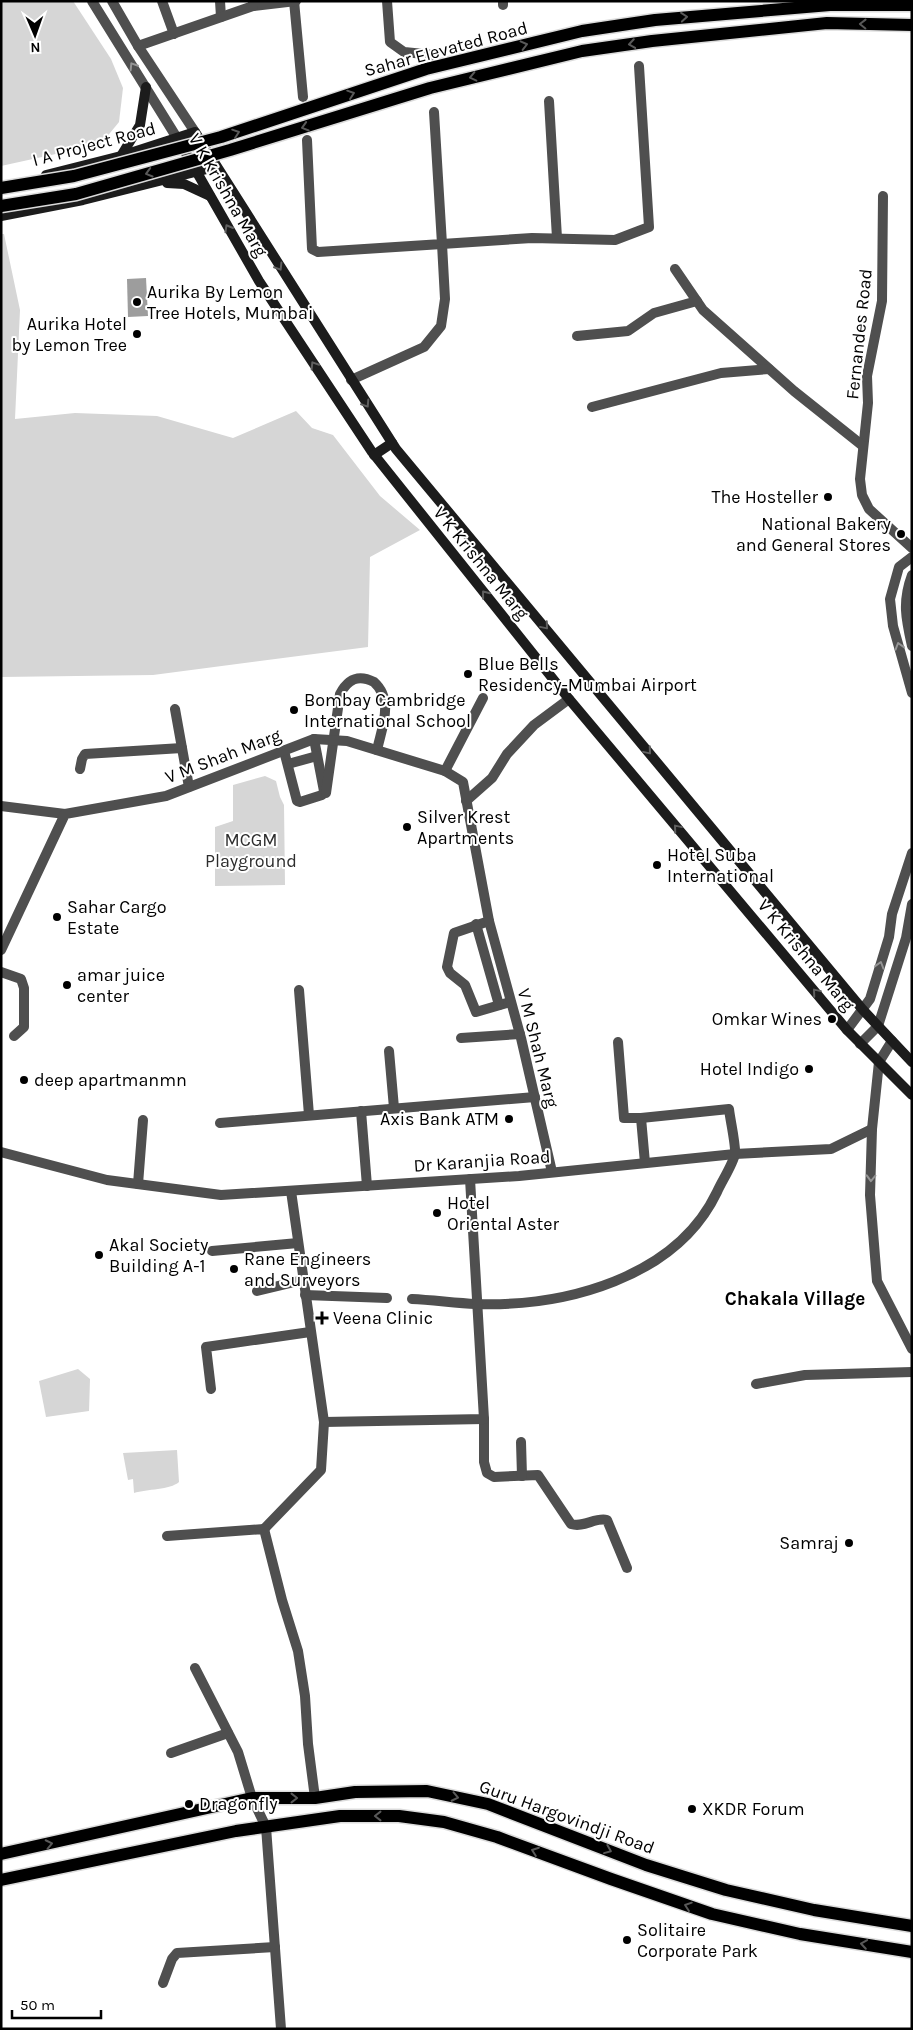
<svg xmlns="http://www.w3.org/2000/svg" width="913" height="2030" viewBox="0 0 913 2030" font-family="Karla,sans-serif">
<rect width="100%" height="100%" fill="#fff"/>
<!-- green -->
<g fill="#d6d6d6">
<path d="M1,1H73L111,59L123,88L119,122L101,144L1,166Z"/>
<path d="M1,234H4L20,310L15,419L75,413L157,416L233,438L296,411L312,428L333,435L380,496L420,530L370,557L368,647L153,675L1,677Z"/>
<path d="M265,776L276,781L280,797L284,805L285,885L215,886V827L233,821V785Z"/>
<path d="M78,1369L90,1379L89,1411L46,1417L39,1381Z"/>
<path d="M177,1450L179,1482C170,1490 147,1489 134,1493L133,1479L128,1480L123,1453Z"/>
</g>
<!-- water -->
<path fill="#9d9d9d" d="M146,278L148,316L128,317L127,279Z"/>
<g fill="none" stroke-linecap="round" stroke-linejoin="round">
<!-- primary casing -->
<g stroke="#dbdbdb" stroke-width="15">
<g id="primary">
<path d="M1,1854L252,1798H315L355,1792L427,1791L488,1804L646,1865L726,1890L814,1910L912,1926"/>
<path d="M1,1880L236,1831L340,1816H399L444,1822L497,1837L611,1879L712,1914L800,1934L912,1952"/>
</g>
</g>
<!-- minor -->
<g stroke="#4f4f4f" stroke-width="10">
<path d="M162,1L174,34"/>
<path d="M220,1L221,17"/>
<path d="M294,1L303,97"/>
<path d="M387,1L390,42L404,52L434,55"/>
<path d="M503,1V5"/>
<path d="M253,6L296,1"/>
<path d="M138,46L253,6V1"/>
<path d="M549,101L557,238"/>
<path d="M307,140L312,249L318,252L442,244L434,112"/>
<path d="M883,196L882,301L867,376L868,403L860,479L862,495L869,509L912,548"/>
<path d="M675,269L703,310L794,391L863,446"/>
<path d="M577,336L628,331L654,313L697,301"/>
<path d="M351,380L424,347L441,326L445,299L442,244L532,238L615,240L649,227L639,66"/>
<path d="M592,407L721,373L769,369"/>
<path d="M175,709L189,787"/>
<path d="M284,751L297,801L300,802L322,795L324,791L314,739"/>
<path d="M288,764L317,756"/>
<path d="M80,769L82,759L85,754L182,748"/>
<path d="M445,771L483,698"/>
<path d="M326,793L340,694C348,679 358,674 374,682C394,700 382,727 377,750"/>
<path d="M466,801L492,778L507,754L534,725L569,699"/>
<path d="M1,806L65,814"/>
<path d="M489,921L454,933L447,967L450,973L465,985L476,1012L510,1002"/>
<path d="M476,924L499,1005"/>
<path d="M1,950L65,814L166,796L314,739L347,741L445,771L463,782L489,921L521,1038L552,1172"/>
<path d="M1,972L21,979L24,988V1027L14,1036"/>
<path d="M299,990L309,1115"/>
<path d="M461,1038L520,1034"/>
<path d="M618,1042L624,1118H641"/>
<path d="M389,1051L394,1108"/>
<path d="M361,1111L367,1186"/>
<path d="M220,1123L535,1097"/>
<path d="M138,1184L143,1120"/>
<path d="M212,1251L298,1243"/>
<path d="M257,1291L303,1280"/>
<path d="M305,1295L387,1298"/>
<path d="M412,1299C433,1300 455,1303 476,1304C565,1307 676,1278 717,1192C722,1181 733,1164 735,1154C736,1145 730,1119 729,1109L641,1118L645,1163"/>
<path d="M756,1384L805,1375L912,1372"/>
<path d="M211,1389L206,1347L310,1332"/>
<path d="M484,1419V1462L487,1473L494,1477L538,1475L571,1524C584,1528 595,1517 607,1520L627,1568"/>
<path d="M324,1422L484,1419L470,1179"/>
<path d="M521,1442L522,1476"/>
<path d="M264,1529L321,1470L324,1422L291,1191"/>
<path d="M167,1536L264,1529L282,1600L298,1651L305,1696L308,1744L315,1798"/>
<path d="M195,1668L238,1752L252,1798"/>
<path d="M171,1753L228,1733"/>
<path d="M163,1983L172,1959L177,1953L275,1947"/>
</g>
<!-- tertiary -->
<g stroke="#4f4f4f" stroke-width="10">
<path d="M92,1L177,138"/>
<path d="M112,1L138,46L195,132"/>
<path d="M912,557L899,567L890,599L893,626L912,693"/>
<path d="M912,575C902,602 906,619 912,646"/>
<path d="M847,1030L870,999L889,937L892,914L912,853"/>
<path d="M892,1041L879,1062L872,1129L870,1195L877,1281L912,1349"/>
<path d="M860,1044L878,1026L906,938L912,904"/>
<path d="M1,1152L107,1180L221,1195L519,1176L735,1154L831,1149L872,1129"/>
<path d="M252,1798L266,1827L281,2029"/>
</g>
<!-- secondary -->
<g stroke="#1c1c1c" stroke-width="10">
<path d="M179,141L259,281L372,452L569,699L847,1030L912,1095"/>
<path d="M121,156L140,125L146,87"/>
<path d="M46,175L121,156L195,132L396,449L863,1010L912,1062"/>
<path d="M167,183L184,184L210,196"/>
<path d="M1,216L83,200L215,167"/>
<path d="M374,455L392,443"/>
</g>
<!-- primary -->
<use href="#primary" stroke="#000" stroke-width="12"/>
<!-- primary-bridge casing -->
<g stroke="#dbdbdb" stroke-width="15" stroke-linecap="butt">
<g id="primary-bridge">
<path d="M1,188L74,176L221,137L426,69L582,31L655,20L830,5H912"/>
<path d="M1,206L76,194L230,150L430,88L582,51L652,41L827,23L912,25"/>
</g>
</g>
<!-- primary-bridge -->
<use href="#primary-bridge" stroke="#000" stroke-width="12"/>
</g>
<!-- one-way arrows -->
<defs><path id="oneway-chevron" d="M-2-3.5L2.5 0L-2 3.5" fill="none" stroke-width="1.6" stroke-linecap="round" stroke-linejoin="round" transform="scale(1.25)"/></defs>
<g stroke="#595959">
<use href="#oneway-chevron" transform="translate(684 17) rotate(-5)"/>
<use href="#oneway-chevron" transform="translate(863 24) rotate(-179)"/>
<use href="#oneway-chevron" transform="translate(632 44) rotate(171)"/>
<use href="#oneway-chevron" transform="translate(524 45) rotate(-14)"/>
<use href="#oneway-chevron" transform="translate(473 77) rotate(167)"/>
<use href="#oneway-chevron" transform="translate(351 94) rotate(-19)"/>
<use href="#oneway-chevron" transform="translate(305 127) rotate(163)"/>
<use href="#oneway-chevron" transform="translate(236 133) rotate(-19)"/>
<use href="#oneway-chevron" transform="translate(149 173) rotate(164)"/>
<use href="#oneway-chevron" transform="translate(455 1797) rotate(12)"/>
<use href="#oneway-chevron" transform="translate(294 1798)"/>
<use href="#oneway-chevron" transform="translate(378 1816) rotate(-180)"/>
<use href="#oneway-chevron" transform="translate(49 1844) rotate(-12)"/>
<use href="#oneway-chevron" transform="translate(608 1850) rotate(22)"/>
<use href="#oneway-chevron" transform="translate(535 1851) rotate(-160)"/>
<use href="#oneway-chevron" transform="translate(688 1906) rotate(-161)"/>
<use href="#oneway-chevron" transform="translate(864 1944) rotate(-171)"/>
</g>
<g stroke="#959595">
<use href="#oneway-chevron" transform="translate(133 66) rotate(-122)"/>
<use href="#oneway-chevron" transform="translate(899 646) rotate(-107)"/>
<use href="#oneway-chevron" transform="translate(880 965) rotate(-73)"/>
<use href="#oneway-chevron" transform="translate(871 1178) rotate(92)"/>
</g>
<g stroke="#606060">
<use href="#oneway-chevron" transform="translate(228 228) rotate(-120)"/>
<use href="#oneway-chevron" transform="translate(279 267) rotate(58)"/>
<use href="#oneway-chevron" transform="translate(314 365) rotate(-122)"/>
<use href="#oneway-chevron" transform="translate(366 404) rotate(57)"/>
<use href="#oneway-chevron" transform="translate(485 594) rotate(-128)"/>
<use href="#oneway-chevron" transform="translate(545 626) rotate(50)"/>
<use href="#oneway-chevron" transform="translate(648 751) rotate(50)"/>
<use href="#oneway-chevron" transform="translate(677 828) rotate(-130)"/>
<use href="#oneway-chevron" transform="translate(816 992) rotate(-130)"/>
</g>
<!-- markers -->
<g fill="#000" stroke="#fff" stroke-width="2">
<circle cx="137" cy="302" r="5"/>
<circle cx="137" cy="334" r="5"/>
<circle cx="828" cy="497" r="5"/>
<circle cx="901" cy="534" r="5"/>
<circle cx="468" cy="674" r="5"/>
<circle cx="294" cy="710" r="5"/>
<circle cx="407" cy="827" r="5"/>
<circle cx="657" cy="865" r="5"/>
<circle cx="57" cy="917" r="5"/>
<circle cx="67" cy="985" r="5"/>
<circle cx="832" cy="1019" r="5"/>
<circle cx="809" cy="1069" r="5"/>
<circle cx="24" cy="1080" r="5"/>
<circle cx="509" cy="1119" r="5"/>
<circle cx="437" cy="1213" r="5"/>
<circle cx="99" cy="1255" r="5"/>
<circle cx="234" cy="1269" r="5"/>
<path d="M319.5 1310.5h5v5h5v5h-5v5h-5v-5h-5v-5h5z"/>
<circle cx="849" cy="1543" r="5"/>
<circle cx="189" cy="1804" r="5"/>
<circle cx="692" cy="1809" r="5"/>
<circle cx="627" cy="1940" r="5"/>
</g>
<g text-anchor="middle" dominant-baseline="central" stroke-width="4" stroke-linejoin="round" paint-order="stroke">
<!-- street labels -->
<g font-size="18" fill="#000" stroke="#fff">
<text transform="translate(446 49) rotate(-15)">Sahar Elevated Road</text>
<text transform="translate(94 144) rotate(-15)">I A Project Road</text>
<text transform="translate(228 195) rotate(60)">V K Krishna Marg</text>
<text transform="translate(859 334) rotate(-84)">Fernandes Road</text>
<text transform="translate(481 563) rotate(51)">V K Krishna Marg</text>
<text transform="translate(223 756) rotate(-21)">V M Shah Marg</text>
<text transform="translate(806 955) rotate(50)">V K Krishna Marg</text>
<text transform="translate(538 1048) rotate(76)">V M Shah Marg</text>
<text transform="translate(482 1161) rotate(-4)">Dr Karanjia Road</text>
<text transform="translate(567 1817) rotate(20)">Guru Hargovindji Road</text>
</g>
<!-- poi labels -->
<g font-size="18" fill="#000" stroke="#fff" text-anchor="start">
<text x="147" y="292">Aurika By Lemon<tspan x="147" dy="21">Tree Hotels, Mumbai</tspan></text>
<text x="127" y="324" text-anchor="end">Aurika Hotel<tspan x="127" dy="21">by Lemon Tree</tspan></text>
<text x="818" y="497" text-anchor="end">The Hosteller</text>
<text x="891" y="524" text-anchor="end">National Bakery<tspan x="891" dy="21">and General Stores</tspan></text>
<text x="478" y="664">Blue Bells<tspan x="478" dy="21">Residency-Mumbai Airport</tspan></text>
<text x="304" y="700">Bombay Cambridge<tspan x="304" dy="21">International School</tspan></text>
<text x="417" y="817">Silver Krest<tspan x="417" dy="21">Apartments</tspan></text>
<text x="667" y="855">Hotel Suba<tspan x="667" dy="21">International</tspan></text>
<text x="67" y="907">Sahar Cargo<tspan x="67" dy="21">Estate</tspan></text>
<text x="77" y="975">amar juice<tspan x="77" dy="21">center</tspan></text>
<text x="822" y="1019" text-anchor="end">Omkar Wines</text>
<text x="799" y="1069" text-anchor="end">Hotel Indigo</text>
<text x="34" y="1080">deep apartmanmn</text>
<text x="499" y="1119" text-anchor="end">Axis Bank ATM</text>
<text x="447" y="1203">Hotel<tspan x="447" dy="21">Oriental Aster</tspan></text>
<text x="109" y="1245">Akal Society<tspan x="109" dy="21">Building A-1</tspan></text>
<text x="244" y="1259">Rane Engineers<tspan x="244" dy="21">and Surveyors</tspan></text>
<text x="333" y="1318">Veena Clinic</text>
<text x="839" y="1543" text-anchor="end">Samraj</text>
<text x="199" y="1804">Dragonfly</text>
<text x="702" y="1809">XKDR Forum</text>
<text x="637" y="1930">Solitaire<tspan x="637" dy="21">Corporate Park</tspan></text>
</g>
<!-- park labels -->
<g font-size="18" fill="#2d2d2d" stroke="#fff">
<text x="251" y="840">MCGM<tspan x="251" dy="21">Playground</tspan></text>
</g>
<!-- neighbourhood labels -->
<g font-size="19" font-weight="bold" fill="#000" stroke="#fff">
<text x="795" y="1299">Chakala Village</text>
</g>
</g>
<!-- border -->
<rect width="913" height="2030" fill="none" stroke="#000000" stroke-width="5"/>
<!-- north arrow -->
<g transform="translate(35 35) rotate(178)" stroke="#ffffff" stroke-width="4" paint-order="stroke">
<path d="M0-4L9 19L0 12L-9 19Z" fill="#000000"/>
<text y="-8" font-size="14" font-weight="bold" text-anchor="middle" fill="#000000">N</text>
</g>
<!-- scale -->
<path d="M12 2010v8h89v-8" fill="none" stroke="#000000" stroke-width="2.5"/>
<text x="20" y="2010" font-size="15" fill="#000000" stroke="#ffffff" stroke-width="4" paint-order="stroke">50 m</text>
</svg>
